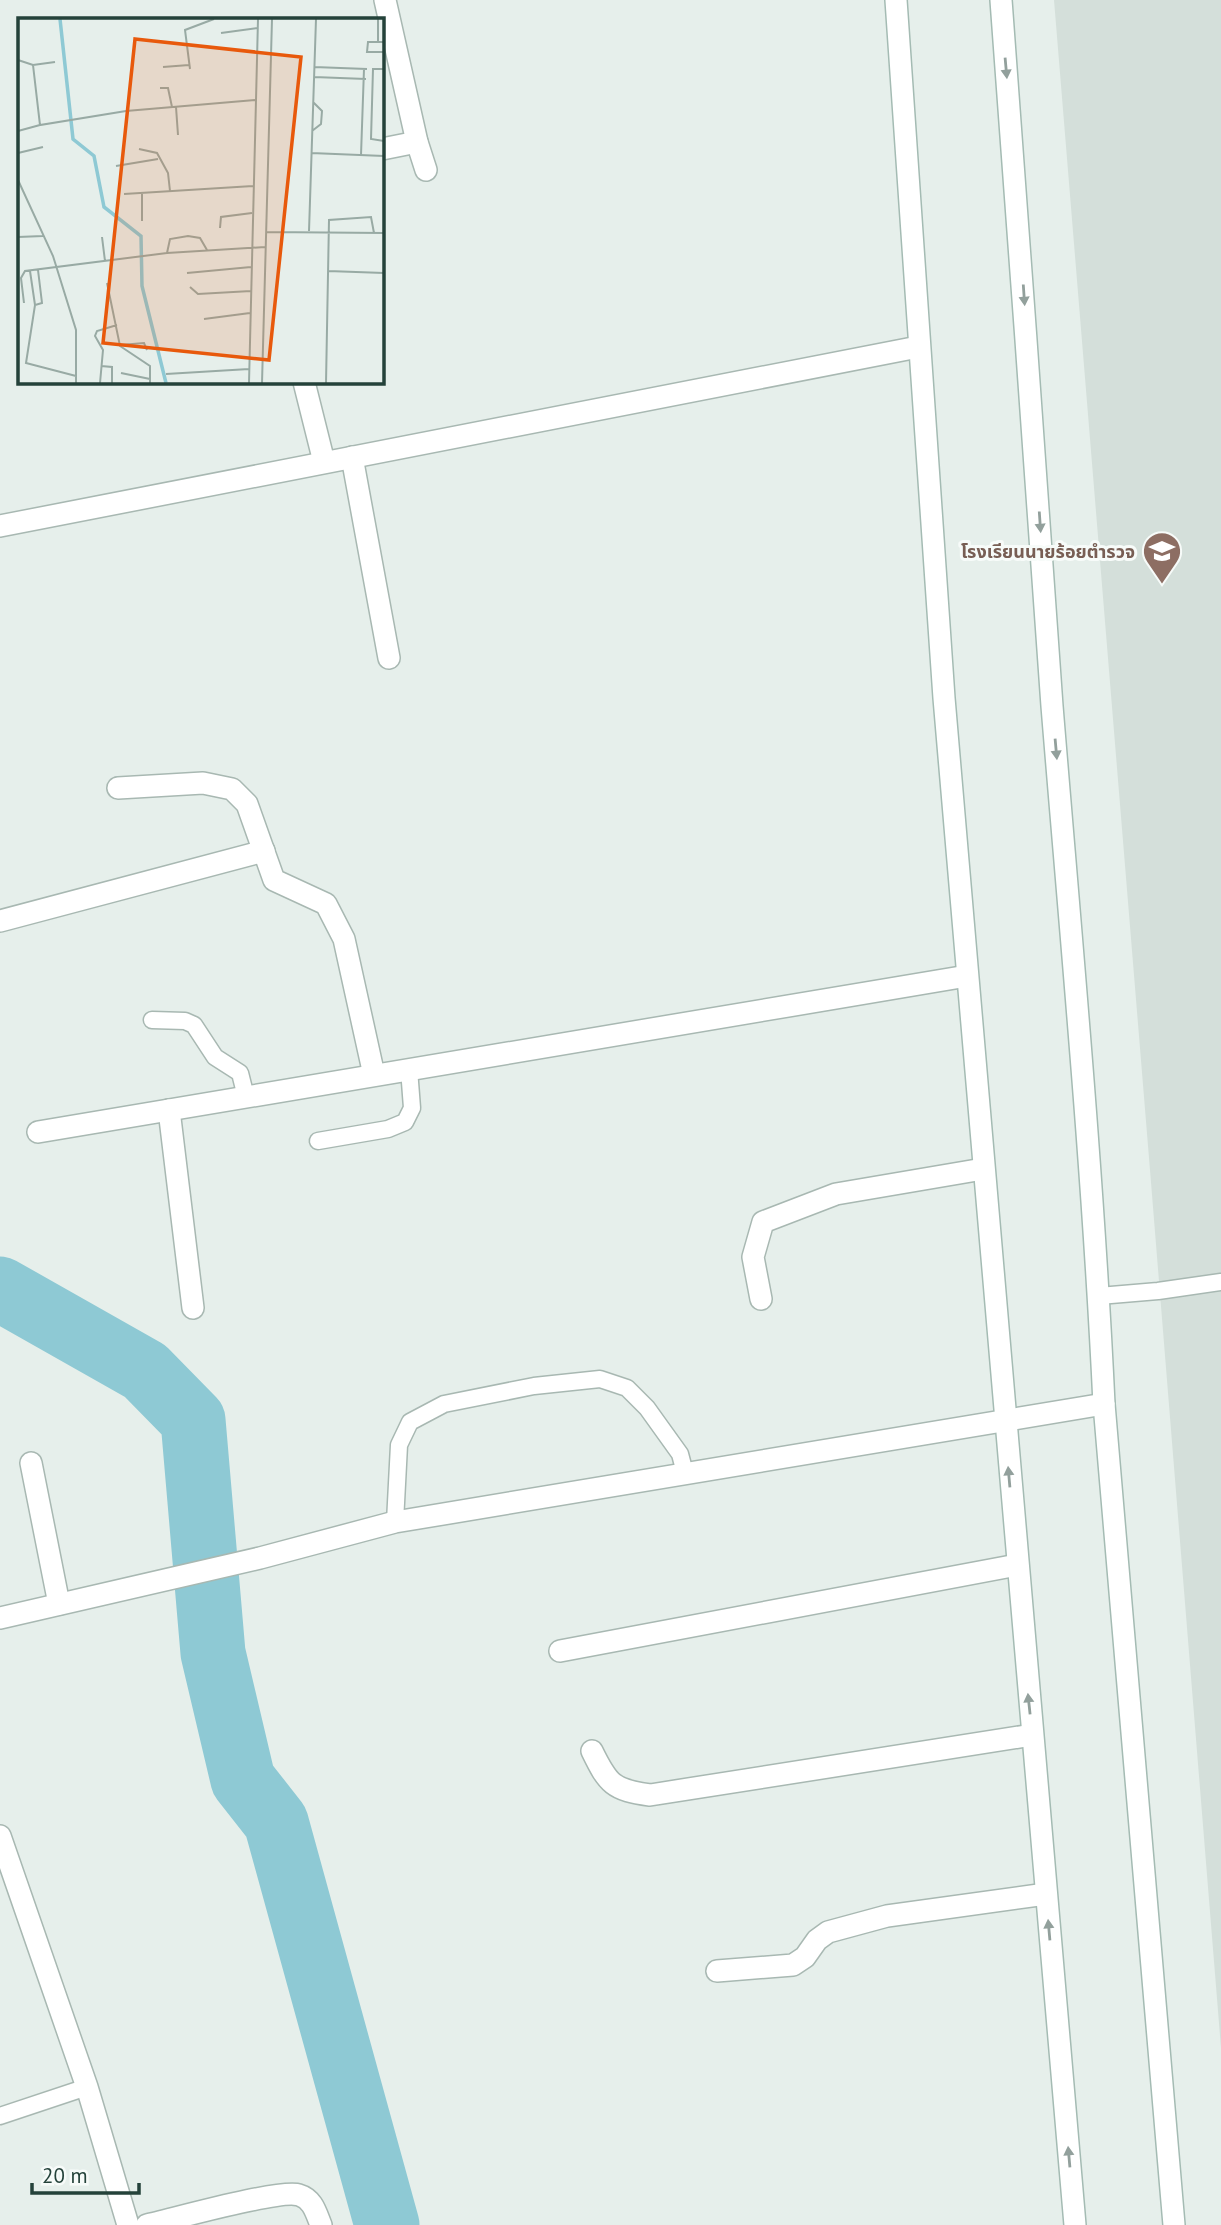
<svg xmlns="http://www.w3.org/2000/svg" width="1221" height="2225" viewBox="0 0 1221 2225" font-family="'PT Sans','Noto Sans Thai',sans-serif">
<rect width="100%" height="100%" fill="#e6efeb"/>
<!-- built -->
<path fill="#d4dfda" d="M1054,0H1221V2048L1150,1170Z"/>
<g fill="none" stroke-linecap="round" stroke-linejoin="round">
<!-- river -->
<path stroke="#8ec9d4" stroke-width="65" d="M0,1289L145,1371L193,1420L213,1653L243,1780L276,1822L387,2225"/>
<!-- lane casing -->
<g stroke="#a8b8b2" stroke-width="19">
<g id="lane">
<path d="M152,1020L185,1021L194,1025L215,1057L240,1073L246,1097"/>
<path d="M318,1141L388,1129L405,1122L412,1108L409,1069"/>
<path d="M1099,1296L1158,1291L1221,1282"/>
<path d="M395,1522L399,1445L410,1422L444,1404L534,1386L600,1379L627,1388L647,1408L680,1454L685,1473"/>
<path d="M0,2116L87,2087"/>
</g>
</g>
<!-- street casing -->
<g stroke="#a8b8b2" stroke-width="24">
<g id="street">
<path d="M385,0L417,142L426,170"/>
<path d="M382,149L417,142"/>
<path d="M304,382L324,462"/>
<path d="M352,457L389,658"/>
<path d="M0,526L918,347"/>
<path d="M118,788L203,783L232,789L247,804L274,880L326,904L344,939L374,1075"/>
<path d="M0,921L264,851"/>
<path d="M169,1110L193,1308"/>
<path d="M38,1132L967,976"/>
<path d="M761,1299L753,1257L763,1222L836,1194L983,1169"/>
<path d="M31,1463L59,1604"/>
<path d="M0,1618L260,1558L395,1522L1104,1404"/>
<path d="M560,1651L1017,1565"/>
<path d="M592,1751C608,1784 613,1790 650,1795L1032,1735"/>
<path d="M0,1836L87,2087L128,2225"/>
<path d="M717,1971L793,1965L805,1957L817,1940L828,1932L887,1916L1046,1894"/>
<path d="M147,2225C174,2219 280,2189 299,2195C313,2199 316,2213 321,2225"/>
</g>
</g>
<!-- secondary casing -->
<g stroke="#a4bbb3" stroke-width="24">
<g id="secondary">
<path d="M896,0L944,698L1075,2225"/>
<path d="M1001,0C1020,235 1034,471 1052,706C1071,938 1093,1171 1104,1404L1174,2225"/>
</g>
</g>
<!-- lane -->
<use href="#lane" stroke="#fff" stroke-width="16"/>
<!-- street -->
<use href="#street" stroke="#fff" stroke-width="21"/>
<!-- secondary -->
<use href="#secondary" stroke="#fff" stroke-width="21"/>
</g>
<!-- one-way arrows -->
<defs><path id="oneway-solid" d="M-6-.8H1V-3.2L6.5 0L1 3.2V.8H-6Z" transform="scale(1.75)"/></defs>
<g fill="#92a09c">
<use href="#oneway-solid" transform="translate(1006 68) rotate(85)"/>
<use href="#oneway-solid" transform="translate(1024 295) rotate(86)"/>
<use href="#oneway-solid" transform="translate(1040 522) rotate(86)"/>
<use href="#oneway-solid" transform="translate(1056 749) rotate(85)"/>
<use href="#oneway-solid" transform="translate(1009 1477) rotate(-95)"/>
<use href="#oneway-solid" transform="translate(1029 1704) rotate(-96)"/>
<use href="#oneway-solid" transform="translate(1049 1930) rotate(-95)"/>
<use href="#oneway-solid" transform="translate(1069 2157) rotate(-95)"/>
</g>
<!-- icons -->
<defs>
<g id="university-pin" transform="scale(2.0125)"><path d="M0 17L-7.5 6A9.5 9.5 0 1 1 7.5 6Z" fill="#8d6e63" stroke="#f7fbf9"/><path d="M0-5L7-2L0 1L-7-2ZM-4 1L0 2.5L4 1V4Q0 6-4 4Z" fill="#fff"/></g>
</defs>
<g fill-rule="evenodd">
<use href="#university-pin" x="1162" y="551"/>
</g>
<g text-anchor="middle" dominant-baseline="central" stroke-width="6" stroke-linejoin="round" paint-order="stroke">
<!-- education labels -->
<g font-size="18" font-weight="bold" fill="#785e54" stroke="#f7fbf9" text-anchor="end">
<text x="1135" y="551">โรงเรียนนายร้อยตำรวจ</text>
</g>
</g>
<!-- overview -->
<g transform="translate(18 18)">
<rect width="366" height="366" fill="#e6efeb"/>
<path fill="none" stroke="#8ec9d4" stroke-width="3.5" d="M42,1L55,121L76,138L86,189L123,218L124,268L148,365"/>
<path fill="none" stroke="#98aaa4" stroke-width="2" d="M360,1V23M203,15L240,10M366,24H350L349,34H366M0,42L15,47L37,44M15,47L22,107L108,93L237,82M145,49L171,47M296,49L349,51M172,51L167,12L196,1M366,51H355L353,121L366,123M296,59L348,61M142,70H150L154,89M158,89L160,117M0,113L22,107M294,113L303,106L304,93L295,84M121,131L139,135L150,155L152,173M0,135L25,129M293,135L366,138M343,137L346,51M98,148L140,141M0,162L35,238L58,312V365M124,175V203M106,176L235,168M202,210L203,199L234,195M291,213L298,1M248,214L366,215M0,219L25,218M84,219L87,243M149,235L152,221L170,218L182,220L189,232M20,252L24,285L17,287L8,345L58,358M12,253L17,287M310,253L366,255M169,255L233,249M89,265L102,328L132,348V365M172,269L180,276L233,273M6,285L3,260L7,253L149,235L247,229M186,301L232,295M102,327L126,325L129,332M83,348L94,349V365M103,355L132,361M148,356L231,351M82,365L85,332L77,318L79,313L99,307M231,365L240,1M244,365L254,1M308,365L311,202L353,199L356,215"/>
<path fill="#e8590c" fill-opacity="0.15" stroke="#e8590c" stroke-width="3.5" d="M117,21L283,39L251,342L85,325Z"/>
<rect width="366" height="366" fill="none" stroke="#24423a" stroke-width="3.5"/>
</g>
<!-- scale -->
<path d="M32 2183v10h107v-10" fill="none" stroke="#24423a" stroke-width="3.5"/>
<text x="42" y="2183" font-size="21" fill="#24423a" stroke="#f7fbf9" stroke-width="5" paint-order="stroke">20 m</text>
</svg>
